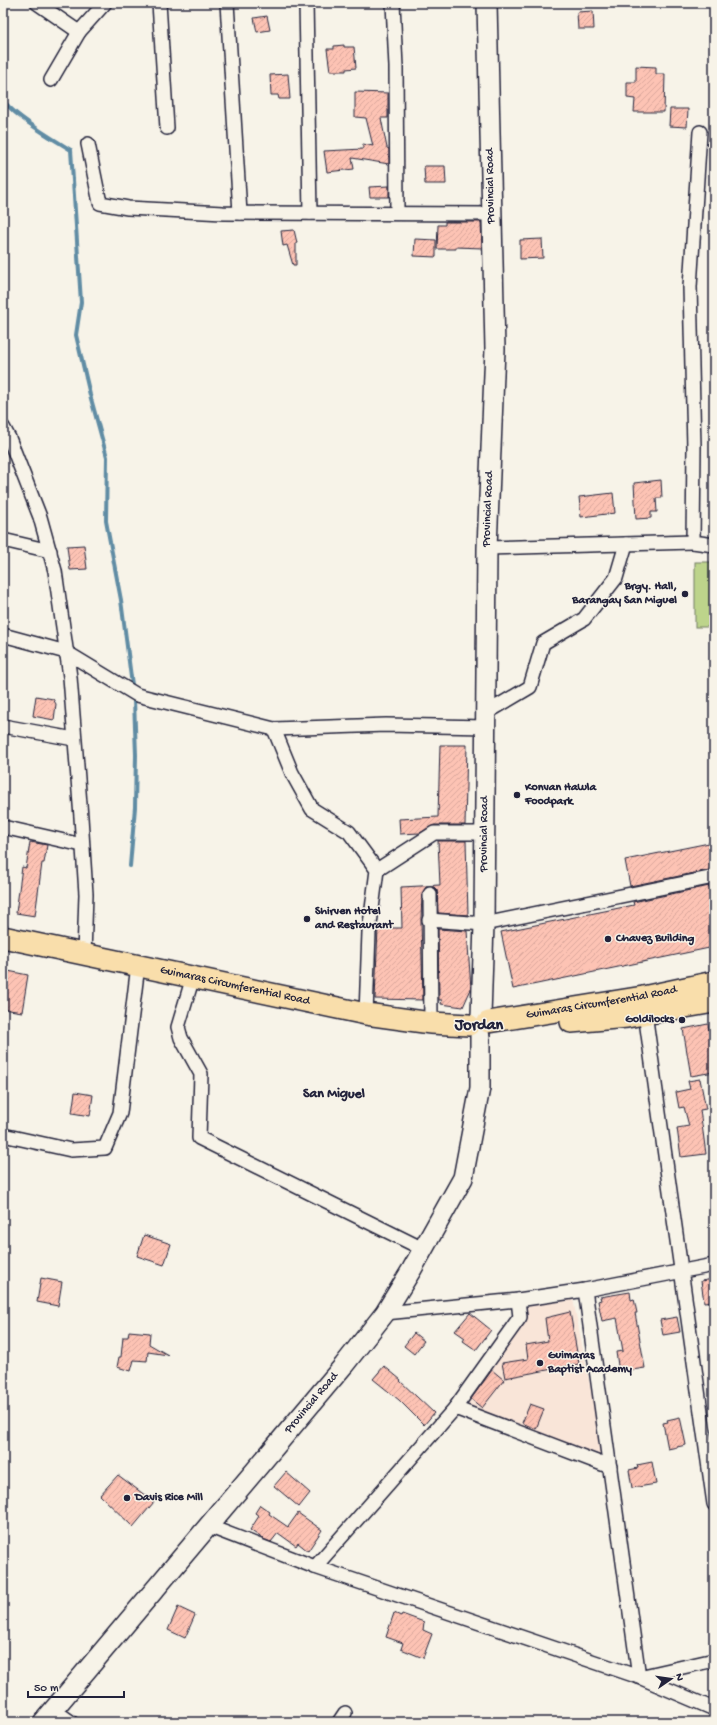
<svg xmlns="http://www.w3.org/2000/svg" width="717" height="1725" viewBox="0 0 717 1725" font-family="'Gochi Hand',sans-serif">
<defs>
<pattern id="building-hatch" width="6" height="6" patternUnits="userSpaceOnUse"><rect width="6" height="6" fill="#fdc3b4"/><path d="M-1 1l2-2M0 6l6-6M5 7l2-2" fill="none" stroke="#d9a79c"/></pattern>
</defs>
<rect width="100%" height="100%" fill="#f7f3e8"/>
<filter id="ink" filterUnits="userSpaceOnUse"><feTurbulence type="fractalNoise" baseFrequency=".025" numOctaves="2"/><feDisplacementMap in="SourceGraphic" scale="8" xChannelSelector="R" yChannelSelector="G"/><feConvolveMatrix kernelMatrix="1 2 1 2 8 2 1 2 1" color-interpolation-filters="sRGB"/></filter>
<g filter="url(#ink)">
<!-- built -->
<path fill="#f9e5d8" d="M572,1294L604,1457L464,1405L524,1303Z"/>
<!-- green -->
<rect fill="#bdd48b" stroke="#707b63" x="695" y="562" width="19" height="65"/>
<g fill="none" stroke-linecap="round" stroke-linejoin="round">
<!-- stream -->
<g stroke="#608ca4" stroke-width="4">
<path d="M3,99C10,114 55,140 71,150L81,302L76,335L90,395L107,457L106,521L121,600L132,685"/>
<path d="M130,866L135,807L136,755L134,700"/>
</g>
</g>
<!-- building -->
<g fill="url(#building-hatch)" stroke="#22223b">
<path d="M593,11L594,29H578L577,12Z"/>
<path d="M267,16L270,30L257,32L254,18Z"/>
<path d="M344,45V47H354L356,68L346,69V71H330L327,49H334V46Z"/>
<path d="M636,66L656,67V74H665L664,112H634L635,99L627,98V82H636Z"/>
<path d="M288,74L290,99H279L278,95H271L270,75Z"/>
<path d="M355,92L388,93V118H381L387,148L389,149V164L352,158L354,169L327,172L324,151L363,149V144L373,146L366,118L355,117Z"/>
<path d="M670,109H688L687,127L669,126Z"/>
<path d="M424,166H445L446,184H425Z"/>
<path d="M389,186V197H370L369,187Z"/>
<path d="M445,222H481L482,248L456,247V249H437L438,225H445Z"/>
<path d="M294,230L297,243H296V265H293L287,245L283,246L281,231Z"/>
<path d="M415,239L436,240V257L414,256Z"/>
<path d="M542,239L543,258L520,259V240Z"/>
<path d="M661,480L662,498H656L657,512H651V518L636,519L634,483Z"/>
<path d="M613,493L615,513L581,517L579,497Z"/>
<path d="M84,545L87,569L70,570L67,546Z"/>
<path d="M36,696L53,699L56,704L54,720L33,716Z"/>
<path d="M440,745H467L465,825H434L420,833L400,834L399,819L438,817Z"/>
<path d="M438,841H466L468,915L438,913L437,890L434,887H426L422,894L421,920L423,1000L375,999L378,928H402L401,887L440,885Z"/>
<path d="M30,842L47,845L44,863H42L35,916L16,913L22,867L26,868Z"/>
<path d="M714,842V869L630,886L625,860Z"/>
<path d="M714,885V947L513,989L501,932L634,905L633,902Z"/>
<path d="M438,929L467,931L471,989L463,1007L441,1004L442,1000H439Z"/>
<path d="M3,970L28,975L22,1012L3,1009Z"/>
<path d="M708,1024L714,1060V1072L691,1076L683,1029Z"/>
<path d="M700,1079L706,1109L700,1110L706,1154L681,1157L677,1128L689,1126L684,1107L679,1108L676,1092L690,1089L688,1081Z"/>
<path d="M75,1092L93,1095L90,1116L72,1113Z"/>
<path d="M144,1235L171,1244L164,1265L137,1256Z"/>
<path d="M41,1278L62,1282L58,1306L37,1302Z"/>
<path d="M714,1279V1301L704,1302L701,1281Z"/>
<path d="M630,1292L631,1300L634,1299L637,1313H635L645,1368L619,1372L616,1352L623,1351L617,1318L602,1321L598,1301L601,1300L600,1297Z"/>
<path d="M570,1312L579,1364L505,1378L502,1363L528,1359L526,1345L548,1341L545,1318Z"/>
<path d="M470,1313L491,1330L476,1350L463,1341L465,1338L455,1331Z"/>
<path d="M677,1317L680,1332L663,1335L660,1320Z"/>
<path d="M129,1331L150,1333L149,1344L168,1355L148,1352L147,1361L134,1360L131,1371L117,1367L119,1357H121L123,1337H128Z"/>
<path d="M414,1333L424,1341L414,1354L404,1346Z"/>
<path d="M384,1366L401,1380L400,1381L434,1413L424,1425L399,1400L373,1379Z"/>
<path d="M492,1370L504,1380L482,1408L471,1399Z"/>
<path d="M530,1404L544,1409L536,1429L522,1423Z"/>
<path d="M680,1417L686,1445L668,1449L663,1423L668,1422L667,1420Z"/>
<path d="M652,1462L656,1484L632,1488L629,1470L638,1468L637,1465Z"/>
<path d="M286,1472L310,1493L299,1507L274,1486Z"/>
<path d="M118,1475L154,1502L133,1527L100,1495Z"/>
<path d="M260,1505L270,1512L269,1514L288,1527L298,1513L322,1530L308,1551L298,1543L296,1546L278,1533L271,1542L263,1539L250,1530L259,1516L255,1513Z"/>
<path d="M178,1607L195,1615L185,1638L168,1630Z"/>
<path d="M394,1613L401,1616L402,1614L424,1622L423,1630L432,1634L423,1658L401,1649L403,1643L386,1637Z"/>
</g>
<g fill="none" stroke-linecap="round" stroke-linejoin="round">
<!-- street casing -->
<g stroke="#22223b" stroke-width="16">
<g id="street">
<path d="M37,3L79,32"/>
<path d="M159,3L167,128"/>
<path d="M227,3L240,213"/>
<path d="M306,3L310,213"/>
<path d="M393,3L396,67L397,213"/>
<path d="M51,80L79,32L105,3"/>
<path d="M700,132L690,287L694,447L693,542L714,545"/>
<path d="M88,144L100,203L128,208L223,213L492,214"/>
<path d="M3,427L9,438L40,517L55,571L62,620L70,677L81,817L86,894L84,955"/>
<path d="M3,540L50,551"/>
<path d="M487,548L693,542"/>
<path d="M3,635L66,652L137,695L274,729L386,725L486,727"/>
<path d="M486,713L530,687L543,643L584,619L616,578L626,544"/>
<path d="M3,726L74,739"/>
<path d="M274,729L292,773L312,809L349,832L377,870L369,932L366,1014"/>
<path d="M3,827L82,845"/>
<path d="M377,870L434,833H485"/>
<path d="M430,894L431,1023"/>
<path d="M429,920L484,924L714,877"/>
<path d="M193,977L178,1027L181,1038L201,1074L199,1138L423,1249"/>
<path d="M645,1013L714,1504"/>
<path d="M3,1135L71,1150L105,1148L120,1113L138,965"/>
<path d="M585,1290L639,1677L714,1660"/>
<path d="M385,1313L518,1300L585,1290L714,1265"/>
<path d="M455,1408L610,1467"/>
<path d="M208,1526L315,1567L639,1677L714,1709"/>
<path d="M315,1567L455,1408L520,1317L518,1300"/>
<path d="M54,1710L71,1722"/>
<path d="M339,1722L345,1713"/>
</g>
</g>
<!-- secondary casing -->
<g stroke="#22223b" stroke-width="22">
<g id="secondary">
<path id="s1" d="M481,1016L484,924L487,548L495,349L487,3"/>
<path id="s2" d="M43,1722L344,1365L385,1313L412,1269L463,1178L480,1088V1036"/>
</g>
</g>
<!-- primary casing -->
<g stroke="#22223b" stroke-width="24">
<g id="primary">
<path id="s3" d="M3,937L366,1014L431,1023L469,1025"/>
<path id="s4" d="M488,1022L643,997L714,982"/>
<path d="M571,1022L627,1017L714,1002"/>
</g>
</g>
<!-- street -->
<use href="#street" stroke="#f7f3e8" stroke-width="13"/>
<!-- secondary -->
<use href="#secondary" stroke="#f7f3e8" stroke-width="19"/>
<!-- primary -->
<use href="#primary" stroke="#f9deab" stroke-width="21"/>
</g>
</g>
<!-- markers -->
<g fill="#22223b" stroke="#f7f3e8" stroke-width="1.5">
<circle cx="685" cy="594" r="4"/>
<circle cx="517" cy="795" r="4"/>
<circle cx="307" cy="919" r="4"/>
<circle cx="608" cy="939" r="4"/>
<circle cx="682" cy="1020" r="4"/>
<circle cx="540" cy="1363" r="4"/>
<circle cx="127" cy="1498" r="4"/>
</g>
<g text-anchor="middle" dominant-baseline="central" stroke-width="3" stroke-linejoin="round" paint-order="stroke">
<!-- street labels -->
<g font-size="12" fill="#22223b" stroke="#f7f3e8">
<text transform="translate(491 186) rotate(-91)">Provincial Road</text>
<text stroke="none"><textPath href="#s1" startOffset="507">Provincial Road</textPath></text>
<text stroke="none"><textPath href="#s1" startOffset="182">Provincial Road</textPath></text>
<text stroke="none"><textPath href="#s3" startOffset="237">Guimaras Circumferential Road</textPath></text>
<text stroke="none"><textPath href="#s4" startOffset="115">Guimaras Circumferential Road</textPath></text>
<text stroke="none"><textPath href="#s2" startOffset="417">Provincial Road</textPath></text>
</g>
<!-- poi labels -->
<g font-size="12" font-weight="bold" fill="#22223b" stroke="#f7f3e8" text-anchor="start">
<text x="677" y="587" text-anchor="end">Brgy. Hall,<tspan x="677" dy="14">Barangay San Miguel</tspan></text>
<text x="525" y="788">Konvan Hawla<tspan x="525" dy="14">Foodpark</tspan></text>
<text x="315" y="912">Shirven Hotel<tspan x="315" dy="14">and Restaurant</tspan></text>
<text x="616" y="939">Chavez Building</text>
<text x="674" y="1020" text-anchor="end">Goldilocks</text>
<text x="548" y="1356">Guimaras<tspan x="548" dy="14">Baptist Academy</tspan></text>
<text x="135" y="1498">Davis Rice Mill</text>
</g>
<!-- quarter labels -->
<g font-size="14" font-weight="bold" fill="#22223b" stroke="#f7f3e8">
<text x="334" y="1094">San Miguel</text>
</g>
<!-- district labels -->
<g font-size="16" font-weight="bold" fill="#22223b" stroke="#f7f3e8">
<text x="479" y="1026">Jordan</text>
</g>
</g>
<!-- margin -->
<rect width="717" height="1725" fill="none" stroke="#f7f3e8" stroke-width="16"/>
<rect x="8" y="8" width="701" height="1709" fill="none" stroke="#22223b" stroke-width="1.5" filter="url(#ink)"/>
<!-- north arrow -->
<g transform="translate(671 1679) rotate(77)" stroke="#f7f3e8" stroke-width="3" paint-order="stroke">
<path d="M0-3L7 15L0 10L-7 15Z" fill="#22223b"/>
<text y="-6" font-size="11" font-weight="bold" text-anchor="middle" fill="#22223b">N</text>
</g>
<!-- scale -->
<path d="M28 1691v6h96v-6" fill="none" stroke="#22223b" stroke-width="2"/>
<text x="34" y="1691" font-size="12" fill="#22223b" stroke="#f7f3e8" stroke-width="3" paint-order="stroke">50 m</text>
</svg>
